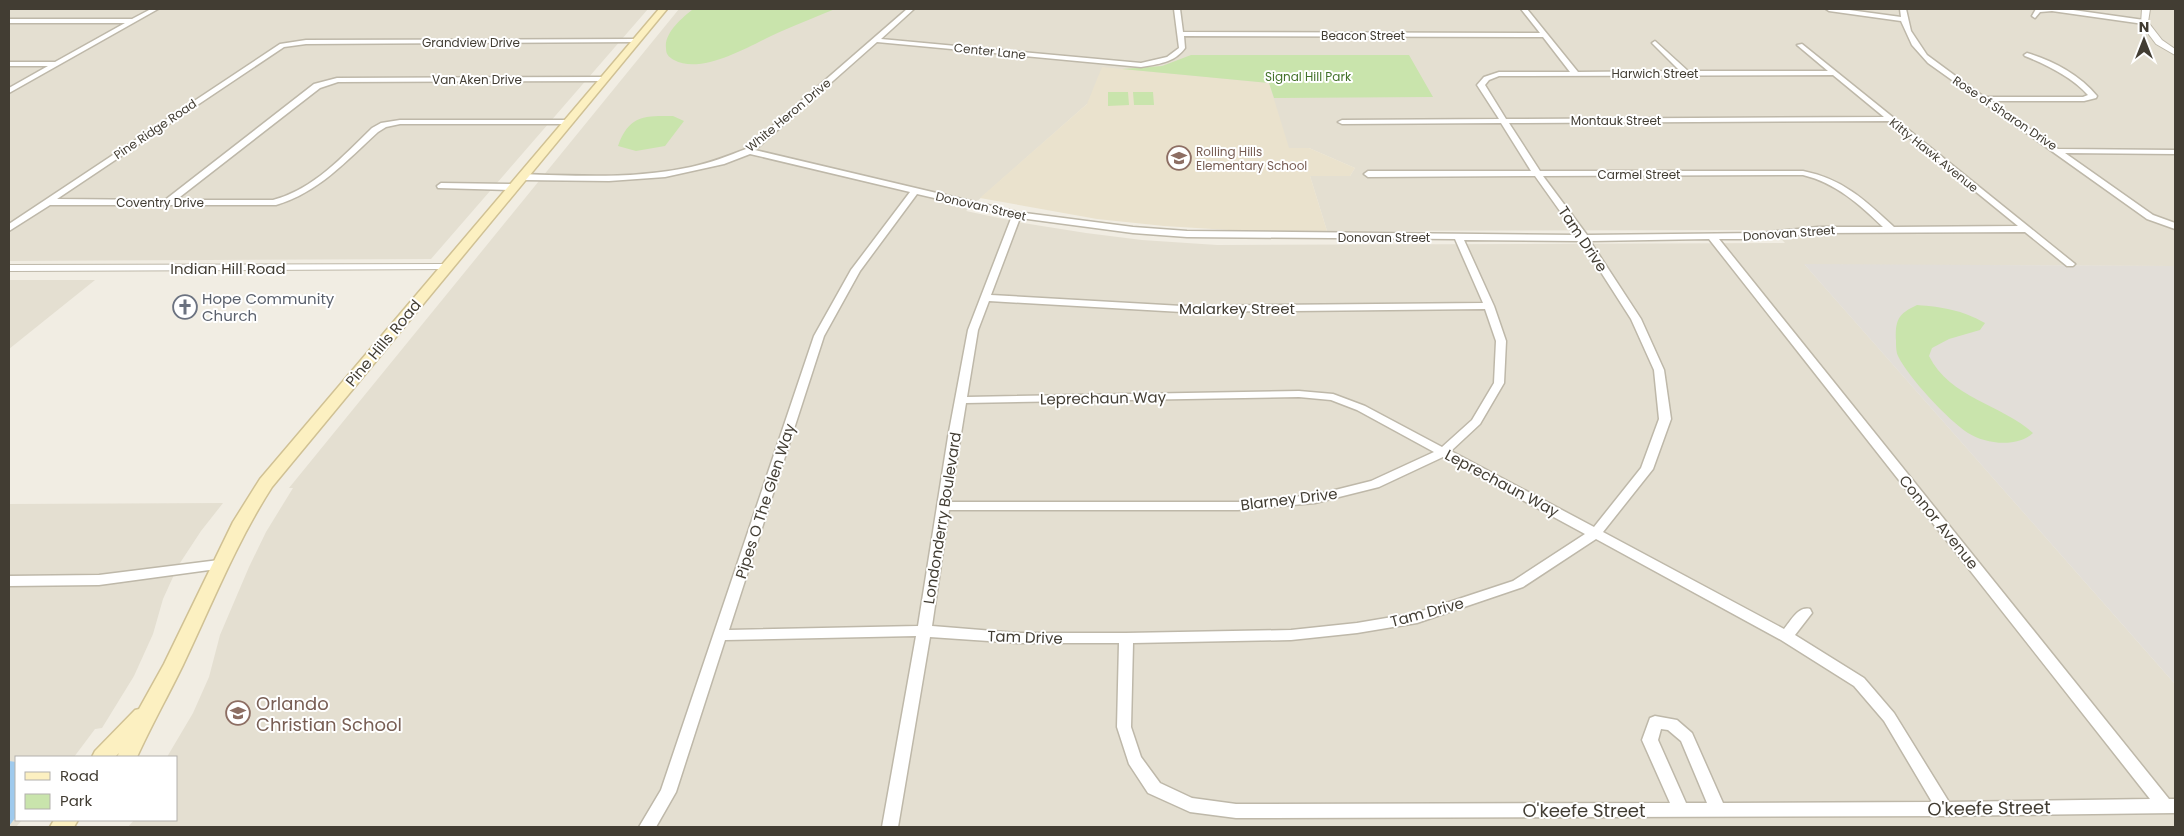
<svg xmlns="http://www.w3.org/2000/svg" width="2184" height="836" viewBox="0 0 2184 836" font-family="Poppins,sans-serif">
<rect width="100%" height="100%" fill="#f1ede3"/>
<!-- residential -->
<g fill="#e4dfd1" fill-rule="evenodd">
<path d="M9,9H648L431,259L9,261Z"/>
<path d="M679,9H2175V266L1805,265L2175,684V827H128L134,820H176V757H167L193,713L209,677L220,635L249,567L266,532L293,488H289ZM1087,104L1289,148H1309L1355,168L1350,176H1310L1327,231L1773,230L1785,243L1217,245L1142,240L1086,233L1023,223L966,211Z"/>
<path d="M9,280H95L9,349Z"/>
<path d="M223,503L201,531L178,566L163,599L153,634L134,676L102,728L95,729L74,757H16V820H22L16,827H9V504Z"/>
</g>
<!-- industrial -->
<path fill="#e2ded8" d="M1804,264L2175,266V684Z"/>
<!-- education -->
<path fill="#eae2cd" d="M1102,67L1269,83L1289,148H1309L1355,168L1350,176H1310L1327,231H1245L1164,226L1097,219L980,198L1087,104Z"/>
<!-- green -->
<g fill="#c9e4ac">
<path d="M693,9H835C818,16 800,23 782,31C755,42 704,76 674,60C669,57 666,55 666,48C664,33 682,18 693,9Z"/>
<path d="M1191,55H1409L1433,97L1274,98L1269,83L1122,69L1162,66Z"/>
<path d="M1108,92H1128L1129,105L1108,106Z"/>
<path d="M1133,92H1153L1154,105H1134Z"/>
<path d="M673,116L684,121L665,146L636,151L618,146C629,115 644,116 673,116Z"/>
<path d="M1917,305C1943,307 1962,310 1985,323L1980,330L1949,339L1932,348L1929,356C1950,398 2001,404 2033,433C2017,448 1985,444 1968,433C1948,420 1908,377 1898,356C1896,352 1896,345 1896,341C1895,320 1898,314 1917,305Z"/>
</g>
<!-- water -->
<path fill="#9fcaed" d="M9,761L16,762V817L9,826Z"/>
<g fill="none" stroke-linecap="round" stroke-linejoin="round">
<!-- minor casing -->
<g stroke="#beb8a9" stroke-width="3">
<g id="minor">
<path d="M151,9H158L9,93V88L48,66H9V62H55L125,23H9V19H132Z"/>
<path d="M907,9H914L881,39L1141,63L1167,57L1179,48L1174,9H1180L1183,32L1540,33L1521,9H1527L1578,72L1680,71L1652,43L1655,41L1688,71H1828L1797,45L1802,44L2075,264L2073,266H2067L2025,232L1818,233L1759,239H1719L2169,799H2175V813L1945,816L1236,818L1190,812L1148,793L1129,764L1117,727L1119,643H1018L930,637L898,827H882L916,636L725,640L676,792L656,827H639L661,790L814,336L851,270L910,192L750,154L724,164L665,177L609,181L522,180L518,177L522,174C578,176 636,179 691,167C710,163 728,156 746,149ZM1184,36L1543,37L1570,72H1499L1484,77L1477,85L1499,119L1342,120L1338,122L1342,124L1501,123L1531,171H1368L1364,174L1368,177L1535,176L1577,235L1187,231L1133,227L1017,212L755,150L877,42L1141,67C1158,64 1174,63 1185,48ZM1833,75L1884,117L1506,119L1485,85L1489,80L1499,76ZM1889,121L2018,226L1894,227C1865,200 1843,179 1803,171H1540L1509,123ZM1803,175C1836,183 1859,204 1883,227H1818L1759,233L1587,235L1543,176ZM917,194L1012,216L968,330L948,437L918,626L729,630L824,336L860,271ZM1020,218L1133,233L1187,237L1455,239L1483,303L1182,306L991,295ZM1709,239L2150,799L1949,802L1894,713L1864,678L1795,635L1812,613L1810,609C1798,606 1791,621 1784,629L1603,532L1653,469L1671,419L1664,370L1641,319L1590,241ZM1464,240L1581,241L1631,319L1654,370L1659,419L1641,468L1594,527L1451,451L1480,424L1504,383L1506,341L1494,306ZM989,301L1182,312L1485,309L1496,341L1494,383L1472,420L1442,447L1365,406L1333,394L1299,391L967,397L978,330ZM1299,397L1331,400L1357,410L1434,452L1371,481L1315,495L1238,502H950L966,403ZM1443,457L1585,534L1513,581L1416,613L1357,623L1291,630L1126,633H1018L932,626L949,510H1238L1315,503L1379,487ZM1596,539L1781,640L1854,686L1884,721L1932,802L1723,803L1692,733L1677,720L1655,716L1650,718L1642,740L1670,803L1236,804L1192,798L1160,783L1141,757L1131,727L1133,643L1291,640L1357,633L1417,623L1523,587ZM1661,729L1668,730L1681,741L1707,803H1686L1658,740Z"/>
<path d="M1826,9H1842L1901,17L1900,9H1906L1911,31L1927,55L1984,97H2083L2088,95C2072,77 2047,65 2025,56L2024,55L2027,53C2052,60 2080,75 2097,96L2096,98L2084,101H1991L2058,149L2175,150V154L2065,153L2153,215L2175,223V229L2147,219L1928,63L1912,45L1901,21L1829,11Z"/>
<path d="M2036,9H2066L2144,20L2147,22L2144,24L2052,11L2040,12L2035,18L2032,16Z"/>
<path d="M636,39L639,41L638,42L306,44L284,47L57,199L165,200L314,84L337,78L604,77L608,79L604,81L338,82L320,88L176,200H273C314,189 342,157 372,128L381,123L400,120H569L573,122L569,124H400L386,127L378,132C346,161 318,193 276,205H50L9,231V224L280,44L306,40Z"/>
<path d="M441,183L514,184L518,187L514,190L438,188L437,186Z"/>
<path d="M219,560L224,562L226,565L224,568L99,585L9,586V576L99,575Z"/>
</g>
</g>
<!-- tertiary casing -->
<g stroke="#beb8a9" stroke-width="2">
<g id="tertiary">
<path d="M2142,9H2150L2148,22L2162,40L2175,49V55L2156,44L2141,24Z"/>
<path d="M447,264L453,267L451,269L9,271V265Z"/>
</g>
</g>
<!-- secondary casing -->
<g stroke="#d0c194" stroke-width="3">
<g id="secondary">
<path d="M659,9H667L272,487C236,543 212,604 183,665C168,696 151,726 137,757H117L119,753L115,757H92L95,751L135,710L139,709L164,664L233,522L260,479Z"/>
<path d="M54,820H78L74,827H50Z"/>
</g>
</g>
<!-- minor -->
<use href="#minor" fill="#fff" fill-rule="evenodd"/>
<!-- tertiary -->
<use href="#tertiary" fill="#fff" fill-rule="evenodd"/>
<!-- secondary -->
<use href="#secondary" fill="#fcf0c1" fill-rule="evenodd"/>
</g>
<!-- icons -->
<defs>
<g id="school-ring" transform="scale(1.25)"><circle r="9.5" fill="#fff" stroke="#8d6e63" stroke-width="1.5"/><path d="M0-5L7-2L0 1L-7-2ZM-4 1L0 2.5L4 1V4Q0 6-4 4Z" fill="#8d6e63"/></g>
<g id="church-ring" transform="scale(1.25)"><circle r="9.5" fill="#fff" stroke="#6b7280" stroke-width="1.5"/><path d="M-1.2-6h2.4v3.5h3.3v2.4h-3.3V6h-2.4V-.1h-3.3v-2.4h3.3Z" fill="#6b7280"/></g>
</defs>
<g fill-rule="evenodd">
<use href="#school-ring" x="1179" y="158"/>
<use href="#church-ring" x="185" y="307"/>
<use href="#school-ring" x="238" y="713"/>
</g>
<g text-anchor="middle" dominant-baseline="central" stroke-width="4" stroke-linejoin="round" paint-order="stroke">
<!-- far-street labels -->
<g font-size="12" fill="#423d33" stroke="#fff">
<text x="1363" y="35">Beacon Street</text>
<text x="471" y="42">Grandview Drive</text>
<text transform="translate(990 51) rotate(6)">Center Lane</text>
<text x="1655" y="73">Harwich Street</text>
<text x="477" y="79">Van Aken Drive</text>
<text transform="translate(2005 113) rotate(34)">Rose of Sharon Drive</text>
<text transform="translate(788 115) rotate(-40)">White Heron Drive</text>
<text x="1616" y="120">Montauk Street</text>
<text transform="translate(155 129) rotate(-34)">Pine Ridge Road</text>
<text transform="translate(1934 155) rotate(39)">Kitty Hawk Avenue</text>
<text x="1639" y="174">Carmel Street</text>
<text x="160" y="202">Coventry Drive</text>
<text transform="translate(981 206) rotate(13)">Donovan Street</text>
<text transform="translate(1789 233) rotate(-4)">Donovan Street</text>
<text x="1384" y="237">Donovan Street</text>
</g>
<!-- far-park labels -->
<g font-size="12" fill="#427129" stroke="#fff">
<text x="1308" y="76">Signal Hill Park</text>
</g>
<!-- far-education labels -->
<g font-size="12" fill="#785e54" stroke="#fff" text-anchor="start">
<text x="1196" y="151">Rolling Hills<tspan x="1196" dy="14">Elementary School</tspan></text>
</g>
<!-- street labels -->
<g font-size="15" fill="#423d33" stroke="#fff">
<text transform="translate(1583 239) rotate(56)">Tam Drive</text>
<text x="228" y="268">Indian Hill Road</text>
<text x="1237" y="308">Malarkey Street</text>
<text transform="translate(383 343) rotate(-50)">Pine Hills Road</text>
<text transform="translate(1103 398) rotate(-1)">Leprechaun Way</text>
<text transform="translate(1502 483) rotate(28)">Leprechaun Way</text>
<text transform="translate(1289 499) rotate(-7)">Blarney Drive</text>
<text transform="translate(765 501) rotate(-72)">Pipes O The Glen Way</text>
<text transform="translate(942 518) rotate(-81)">Londonderry Boulevard</text>
<text transform="translate(1939 522) rotate(51)">Connor Avenue</text>
<text transform="translate(1427 612) rotate(-15)">Tam Drive</text>
<text transform="translate(1025 637) rotate(2)">Tam Drive</text>
</g>
<!-- worship labels -->
<g font-size="15" fill="#5b616d" stroke="#fff" text-anchor="start">
<text x="202" y="298">Hope Community<tspan x="202" dy="17">Church</tspan></text>
</g>
<!-- near-education labels -->
<g font-size="18" fill="#785e54" stroke="#fff" text-anchor="start">
<text x="256" y="703">Orlando<tspan x="256" dy="21">Christian School</tspan></text>
</g>
<!-- near-street labels -->
<g font-size="18" fill="#423d33" stroke="#fff">
<text transform="translate(1989 808) rotate(-1)">O'keefe Street</text>
<text x="1584" y="810">O'keefe Street</text>
</g>
</g>
<!-- border -->
<rect width="2184" height="836" fill="none" stroke="#423d33" stroke-width="20"/>
<!-- legend -->
<rect x="15" y="756" width="162" height="65" fill="#ffffff" stroke="#b3b1ad"/>
<rect x="25" y="772" width="25" height="8" fill="#fcf0c1" stroke="#b3b1ad"/>
<text x="60" y="781" font-size="15" fill="#423d33">Road</text>
<rect x="25" y="794" width="25" height="15" fill="#c9e4ac" stroke="#b3b1ad"/>
<text x="60" y="806" font-size="15" fill="#423d33">Park</text>
<!-- north arrow -->
<g transform="translate(2144 40)" stroke="#ffffff" stroke-width="4" paint-order="stroke">
<path d="M0-4L9 19L0 12L-9 19Z" fill="#423d33"/>
<text y="-8" font-size="14" font-weight="bold" text-anchor="middle" fill="#423d33">N</text>
</g>
</svg>
